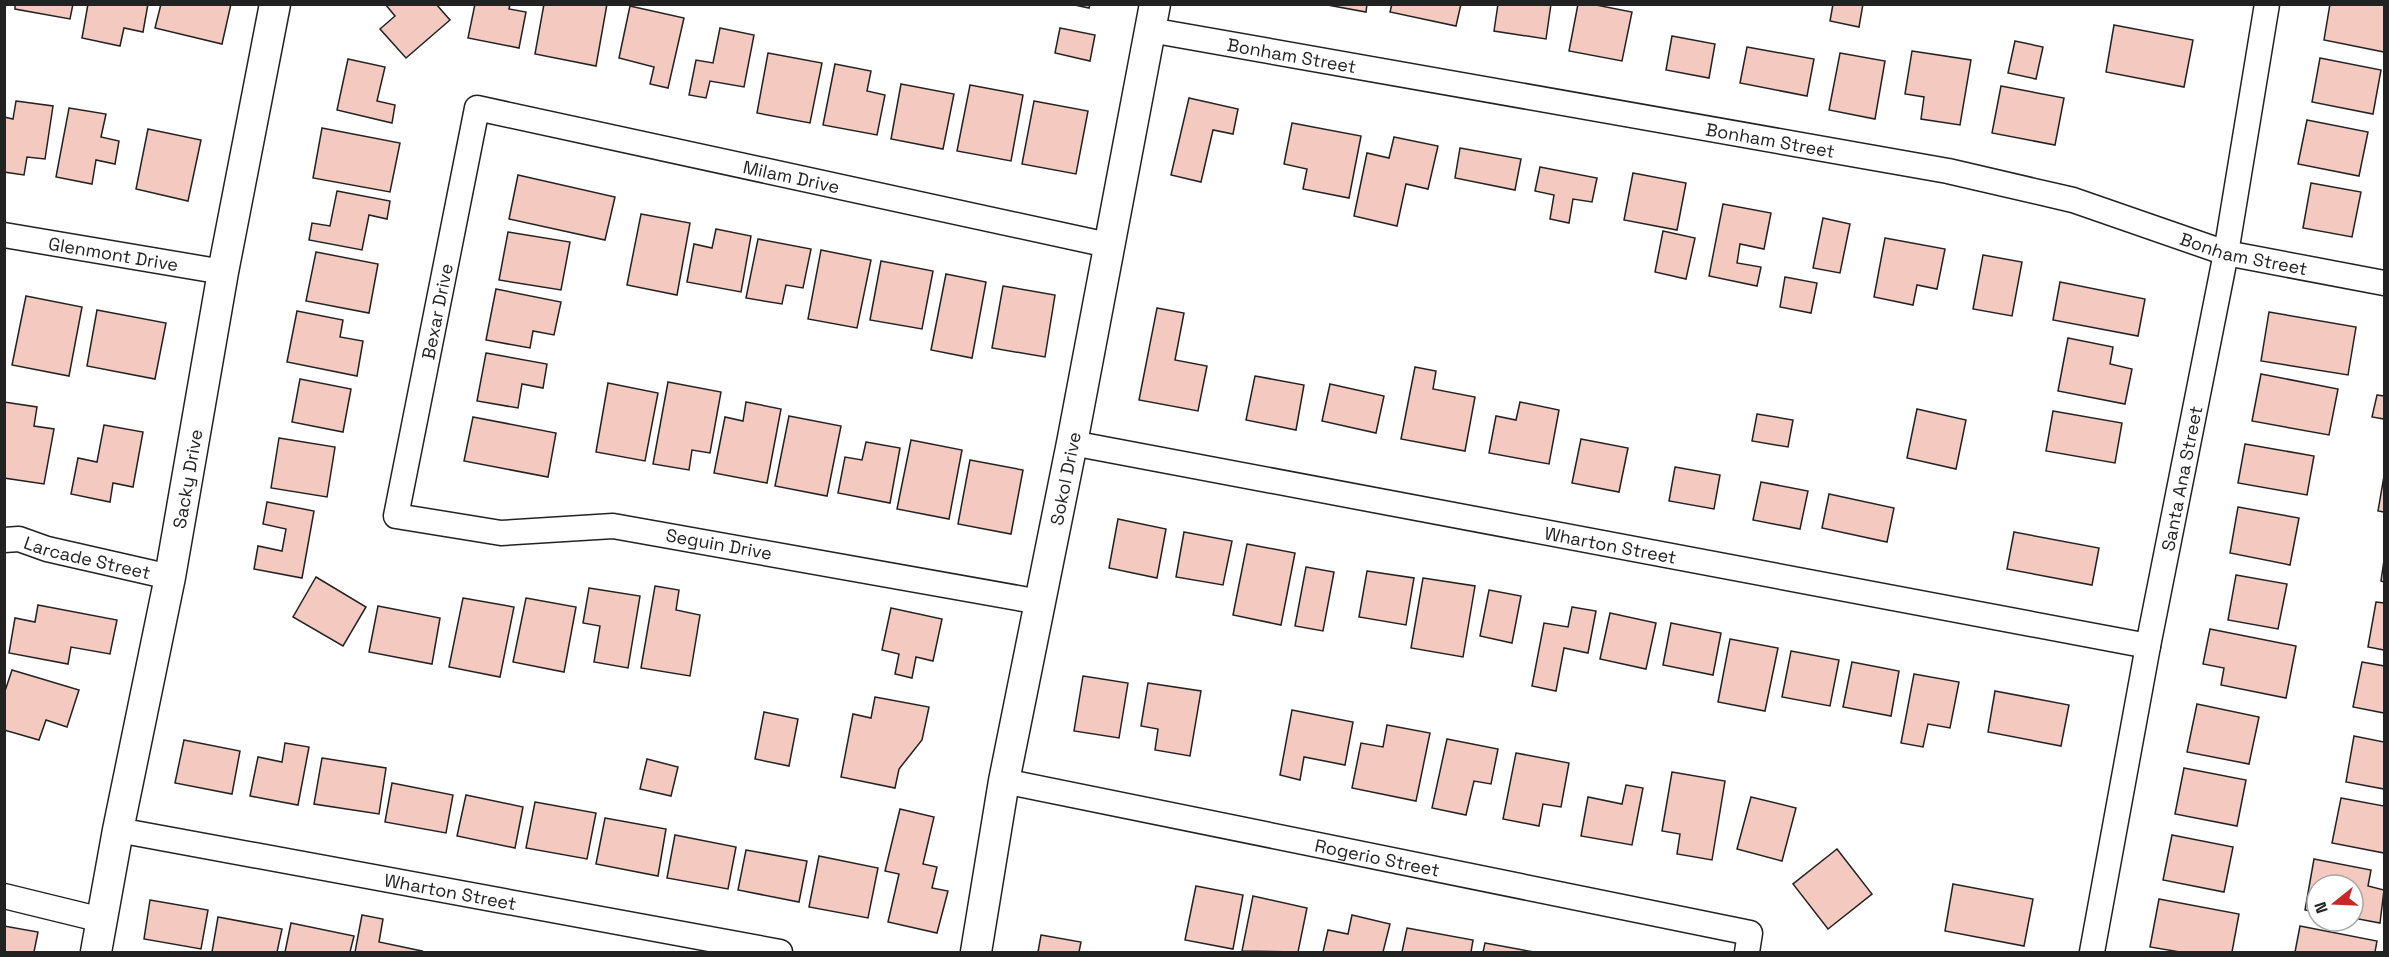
<svg xmlns="http://www.w3.org/2000/svg" width="2389" height="957" viewBox="0 0 2389 957" font-family="'Space Grotesk',sans-serif">
<rect width="100%" height="100%" fill="#fff"/>
<!-- building -->
<g fill="#f3c9c0" stroke="#222" stroke-width="1.5">
<path d="M15,4H73L70,19L15,9Z"/>
<path d="M88,4H148L143,32L124,28L120,46L82,38Z"/>
<path d="M161,4H231L222,44L155,28Z"/>
<path d="M385,4H436L450,20L406,58L380,29L395,16Z"/>
<path d="M475,4H510L509,9L526,12L519,48L468,38Z"/>
<path d="M544,4H607L596,66L535,54Z"/>
<path d="M1070,4H1090L1089,8Z"/>
<path d="M1322,4H1367L1366,12Z"/>
<path d="M1392,4H1461L1456,26L1390,12Z"/>
<path d="M1498,4H1551L1546,39L1494,31Z"/>
<path d="M1578,4H1591L1632,12L1622,61L1569,51Z"/>
<path d="M1833,4H1863L1859,27L1830,21Z"/>
<path d="M2330,4H2384V52L2324,40Z"/>
<path d="M630,6L684,18L668,88L650,84L654,67L619,58Z"/>
<path d="M2114,25L2193,40L2184,87L2106,72Z"/>
<path d="M720,28L754,35L744,87L710,81L706,98L689,95L696,60L713,63Z"/>
<path d="M1060,28L1095,35L1090,61L1055,53Z"/>
<path d="M1672,36L1715,44L1709,78L1666,70Z"/>
<path d="M2015,41L2043,47L2036,79L2008,73Z"/>
<path d="M1747,47L1814,59L1807,96L1740,83Z"/>
<path d="M1912,51L1971,60L1960,125L1921,119L1924,97L1905,94Z"/>
<path d="M768,53L822,63L810,123L757,113Z"/>
<path d="M1840,53L1885,61L1875,119L1829,110Z"/>
<path d="M2320,58L2381,70L2373,114L2312,102Z"/>
<path d="M348,59L385,67L377,101L395,105L392,123L337,110Z"/>
<path d="M835,64L871,71L867,91L885,95L877,135L823,125Z"/>
<path d="M901,84L954,94L943,149L891,139Z"/>
<path d="M970,85L1023,95L1011,161L957,151Z"/>
<path d="M2001,86L2064,98L2055,145L1992,133Z"/>
<path d="M1189,98L1238,109L1233,134L1213,130L1201,182L1171,175Z"/>
<path d="M16,101L53,106L45,159L27,157L24,175L4,172V117L13,119Z"/>
<path d="M1034,101L1088,111L1076,174L1022,164Z"/>
<path d="M69,108L106,114L101,137L119,141L115,164L96,160L92,184L56,177Z"/>
<path d="M2307,120L2368,132L2359,176L2298,164Z"/>
<path d="M1292,123L1361,136L1349,198L1303,189L1307,169L1284,164Z"/>
<path d="M322,128L400,143L390,192L313,178Z"/>
<path d="M148,129L201,140L188,201L136,189Z"/>
<path d="M1394,137L1438,146L1428,189L1406,184L1397,226L1354,216L1367,153L1389,158Z"/>
<path d="M1460,148L1521,159L1515,190L1455,178Z"/>
<path d="M1540,167L1597,178L1592,202L1573,199L1569,223L1550,219L1554,195L1535,191Z"/>
<path d="M1633,173L1686,183L1677,230L1624,220Z"/>
<path d="M518,175L615,197L605,240L509,219Z"/>
<path d="M2311,183L2361,192L2352,237L2303,228Z"/>
<path d="M337,191L390,201L387,219L369,215L362,250L309,240L312,223L330,226Z"/>
<path d="M1723,204L1771,213L1764,249L1740,244L1737,263L1761,267L1757,286L1709,276Z"/>
<path d="M641,214L690,223L677,295L627,285Z"/>
<path d="M1823,218L1850,224L1840,273L1813,268Z"/>
<path d="M716,229L751,236L741,292L687,282L694,244L712,248Z"/>
<path d="M1663,231L1695,238L1686,279L1655,272Z"/>
<path d="M508,232L570,242L561,290L499,280Z"/>
<path d="M1885,238L1945,249L1937,289L1917,285L1913,305L1874,297Z"/>
<path d="M758,239L811,249L803,288L786,285L782,304L746,298Z"/>
<path d="M821,250L871,260L857,328L808,319Z"/>
<path d="M316,252L378,264L369,313L306,301Z"/>
<path d="M1983,255L2022,262L2012,316L1973,309Z"/>
<path d="M881,261L933,271L922,329L870,320Z"/>
<path d="M946,274L986,282L972,358L931,350Z"/>
<path d="M1785,277L1817,283L1811,313L1780,307Z"/>
<path d="M2060,282L2145,299L2138,336L2053,320Z"/>
<path d="M1003,286L1055,295L1045,357L992,348Z"/>
<path d="M496,289L561,302L554,335L533,331L530,348L486,340Z"/>
<path d="M26,296L82,307L69,376L12,365Z"/>
<path d="M1157,308L1184,313L1175,360L1207,366L1198,411L1139,400Z"/>
<path d="M97,310L166,323L155,379L87,366Z"/>
<path d="M297,311L343,320L340,337L363,341L357,376L287,362Z"/>
<path d="M2269,312L2356,327L2348,375L2261,361Z"/>
<path d="M2068,338L2113,347L2110,364L2132,369L2125,404L2058,391Z"/>
<path d="M486,353L547,364L543,388L522,384L518,408L477,401Z"/>
<path d="M1415,367L1436,371L1433,389L1475,397L1465,451L1401,439Z"/>
<path d="M2261,374L2338,389L2329,435L2252,421Z"/>
<path d="M1255,376L1304,385L1296,430L1246,420Z"/>
<path d="M300,379L351,389L343,432L292,422Z"/>
<path d="M668,382L721,392L710,453L692,450L689,470L653,464Z"/>
<path d="M608,383L658,393L645,461L596,452Z"/>
<path d="M1330,384L1384,396L1376,433L1322,421Z"/>
<path d="M2377,395L2384,396V419L2372,417Z"/>
<path d="M4,402L37,407L34,426L54,429L44,484L4,478Z"/>
<path d="M746,402L781,409L767,483L714,473L725,417L743,421Z"/>
<path d="M1520,402L1559,410L1549,464L1489,453L1496,416L1516,420Z"/>
<path d="M1917,409L1966,420L1956,469L1907,458Z"/>
<path d="M2053,411L2122,423L2115,463L2046,451Z"/>
<path d="M1757,414L1793,420L1788,447L1752,441Z"/>
<path d="M789,416L841,426L827,496L775,486Z"/>
<path d="M473,417L556,433L548,477L464,461Z"/>
<path d="M104,425L143,432L133,487L113,483L110,502L71,494L78,458L97,462Z"/>
<path d="M279,438L335,447L327,497L271,488Z"/>
<path d="M1581,439L1628,448L1619,492L1572,483Z"/>
<path d="M911,440L962,450L949,519L897,509Z"/>
<path d="M866,442L900,448L890,503L838,493L845,457L862,460Z"/>
<path d="M2245,444L2314,456L2307,495L2238,483Z"/>
<path d="M970,460L1023,470L1011,534L958,524Z"/>
<path d="M1675,467L1720,475L1714,509L1669,501Z"/>
<path d="M2384,476V512L2378,511Z"/>
<path d="M1761,482L1808,491L1800,529L1753,520Z"/>
<path d="M1829,494L1894,508L1887,542L1822,528Z"/>
<path d="M267,502L314,511L302,578L254,569L258,546L282,551L286,529L263,524Z"/>
<path d="M2238,507L2299,518L2290,565L2230,553Z"/>
<path d="M1118,519L1166,529L1157,578L1109,568Z"/>
<path d="M1184,532L1232,541L1223,585L1176,577Z"/>
<path d="M2014,532L2099,548L2092,585L2007,569Z"/>
<path d="M1247,544L1295,553L1281,625L1233,615Z"/>
<path d="M2384,560V582L2381,581Z"/>
<path d="M1306,567L1334,572L1323,631L1295,626Z"/>
<path d="M1367,571L1414,578L1406,625L1359,617Z"/>
<path d="M2236,575L2287,584L2278,629L2228,620Z"/>
<path d="M316,577L366,607L343,646L293,617Z"/>
<path d="M1423,578L1475,586L1463,657L1411,648Z"/>
<path d="M655,586L679,590L676,610L700,615L690,676L641,668Z"/>
<path d="M589,588L640,596L628,668L594,662L600,626L583,623Z"/>
<path d="M1489,590L1521,596L1512,643L1480,636Z"/>
<path d="M463,598L514,607L500,677L449,667Z"/>
<path d="M526,598L576,607L564,672L513,662Z"/>
<path d="M2376,602L2384,603V650L2368,647Z"/>
<path d="M38,605L117,620L110,654L71,647L68,664L9,653L15,618L35,622Z"/>
<path d="M378,606L440,618L432,664L369,652Z"/>
<path d="M1572,607L1596,611L1588,653L1564,648L1556,691L1532,686L1544,623L1568,627Z"/>
<path d="M891,608L942,619L933,661L916,657L912,678L895,674L899,654L882,650Z"/>
<path d="M1610,613L1656,623L1646,669L1600,659Z"/>
<path d="M1671,623L1721,633L1713,675L1663,665Z"/>
<path d="M2210,629L2296,646L2286,698L2221,685L2224,668L2203,664Z"/>
<path d="M1730,639L1778,648L1765,711L1718,702Z"/>
<path d="M1791,651L1839,660L1830,706L1782,697Z"/>
<path d="M1852,662L1899,671L1891,716L1843,707Z"/>
<path d="M2362,662L2384,666V713L2353,707Z"/>
<path d="M12,670L79,690L67,727L46,720L39,740L4,730V694Z"/>
<path d="M1914,674L1959,682L1950,728L1928,724L1923,747L1901,743Z"/>
<path d="M1083,676L1128,683L1119,738L1074,731Z"/>
<path d="M1148,683L1201,691L1190,756L1155,750L1158,729L1141,726Z"/>
<path d="M1995,691L2069,705L2061,746L1988,732Z"/>
<path d="M875,697L929,707L922,740L899,769L895,788L841,777L853,714L871,718Z"/>
<path d="M2197,704L2259,717L2249,764L2187,752Z"/>
<path d="M1292,710L1353,722L1345,765L1304,757L1300,780L1280,775Z"/>
<path d="M764,712L798,719L789,766L755,759Z"/>
<path d="M1387,725L1430,733L1416,801L1352,788L1361,743L1383,747Z"/>
<path d="M2354,736L2384,742V789L2346,782Z"/>
<path d="M1447,739L1498,749L1491,784L1474,781L1466,815L1432,808Z"/>
<path d="M184,740L240,751L232,794L175,783Z"/>
<path d="M285,743L309,747L298,805L250,796L258,757L282,762Z"/>
<path d="M1516,753L1569,763L1561,807L1543,804L1539,826L1503,819Z"/>
<path d="M322,758L386,768L379,814L314,804Z"/>
<path d="M647,759L678,767L671,796L640,789Z"/>
<path d="M2184,768L2246,780L2237,826L2175,814Z"/>
<path d="M1672,772L1725,781L1712,860L1677,854L1680,834L1662,831Z"/>
<path d="M392,783L453,795L446,833L385,822Z"/>
<path d="M1626,785L1643,788L1632,845L1581,836L1588,797L1622,804Z"/>
<path d="M466,795L523,807L515,848L457,836Z"/>
<path d="M1751,797L1796,808L1782,861L1737,849Z"/>
<path d="M2341,798L2384,806V853L2332,843Z"/>
<path d="M535,802L596,813L587,859L526,848Z"/>
<path d="M900,809L934,817L923,864L937,867L932,888L948,891L937,933L888,922L899,874L885,871Z"/>
<path d="M605,818L666,829L658,876L596,864Z"/>
<path d="M675,835L736,847L728,889L667,878Z"/>
<path d="M2172,835L2233,847L2224,892L2163,880Z"/>
<path d="M1837,849L1872,894L1828,929L1793,884Z"/>
<path d="M746,850L807,861L799,902L738,890Z"/>
<path d="M819,856L878,868L868,918L809,907Z"/>
<path d="M2314,859L2371,870L2368,886L2384,890L2380,923L2353,918V885H2317V912L2305,910Z"/>
<path d="M1953,884L2033,899L2024,946L1945,931Z"/>
<path d="M1196,886L1243,895L1233,949L1185,940Z"/>
<path d="M1253,896L1307,908L1298,952L1242,951Z"/>
<path d="M2159,899L2239,914L2232,952H2180L2150,947Z"/>
<path d="M150,900L208,910L201,949L144,939Z"/>
<path d="M362,915L383,919L379,942L422,951L421,952H355Z"/>
<path d="M1352,915L1390,924L1383,952H1323L1328,930L1348,934Z"/>
<path d="M218,917L282,929L277,952H212Z"/>
<path d="M291,923L354,936L350,952H285Z"/>
<path d="M4,926L38,932L34,952H4Z"/>
<path d="M2300,926L2377,941L2375,952H2295Z"/>
<path d="M1407,928L1473,940L1471,952H1402Z"/>
<path d="M1041,935L1081,942L1079,952H1038Z"/>
<path d="M1485,943L1534,952H1483Z"/>
</g>
<g fill="none" stroke-linecap="round" stroke-linejoin="round">
<!-- minor casing -->
<g stroke="#222" stroke-width="27">
<g id="minor">
<path id="s1" d="M1150,30L1948,171L2073,200L2226,253L2384,283"/>
<path id="s2" d="M4,235L223,272"/>
<path id="s3" d="M1072,443L2148,646"/>
<path id="s4" d="M4,540L19,539L47,549L170,577"/>
<path id="s5" d="M1040,602L613,526L501,533L396,516L477,108L1108,245"/>
<path id="s6" d="M1004,781L1750,933L1747,952"/>
<path id="s7" d="M118,830L780,952"/>
<path d="M4,896L102,920"/>
<path id="s8" d="M2092,952L2148,646L2226,253L2267,4"/>
</g>
</g>
<!-- tertiary casing -->
<g stroke="#222" stroke-width="33">
<g id="tertiary">
<path id="s9" d="M96,952L118,830L170,577L223,272L275,4"/>
<path id="s10" d="M976,952L1004,781L1072,443L1155,4"/>
</g>
</g>
<!-- minor -->
<use href="#minor" stroke="#fff" stroke-width="24"/>
<!-- tertiary -->
<use href="#tertiary" stroke="#fff" stroke-width="30"/>
</g>
<g text-anchor="middle" dominant-baseline="central" stroke-width="4.5" stroke-linejoin="round" paint-order="stroke">
<!-- street labels -->
<g font-size="18" fill="#222" stroke="#fff">
<text stroke="none"><textPath href="#s1" startOffset="144">Bonham Street</textPath></text>
<text stroke="none"><textPath href="#s1" startOffset="630">Bonham Street</textPath></text>
<text stroke="none"><textPath href="#s5" startOffset="1390">Milam Drive</textPath></text>
<text stroke="none"><textPath href="#s1" startOffset="1118">Bonham Street</textPath></text>
<text stroke="none"><textPath href="#s2" startOffset="111">Glenmont Drive</textPath></text>
<text stroke="none"><textPath href="#s5" startOffset="861">Bexar Drive</textPath></text>
<text stroke="none"><textPath href="#s10" startOffset="482">Sokol Drive</textPath></text>
<text stroke="none"><textPath href="#s9" startOffset="482">Sacky Drive</textPath></text>
<text stroke="none"><textPath href="#s8" startOffset="482">Santa Ana Street</textPath></text>
<text transform="translate(719 544) rotate(10)">Seguin Drive</text>
<text stroke="none"><textPath href="#s3" startOffset="548">Wharton Street</textPath></text>
<text stroke="none"><textPath href="#s4" startOffset="86">Larcade Street</textPath></text>
<text stroke="none"><textPath href="#s6" startOffset="381">Rogerio Street</textPath></text>
<text stroke="none"><textPath href="#s7" startOffset="338">Wharton Street</textPath></text>
</g>
</g>
<!-- border -->
<rect width="2389" height="957" fill="none" stroke="#222222" stroke-width="12"/>
<!-- north arrow -->
<g transform="translate(2335 903) rotate(252)"><circle r="28" fill="#ffffff" stroke="#a7a7a7" stroke-width="1.5"/>
<path d="M0-4.5L10 22L0 15L-10 22Z" fill="#c62828"/>
<text y="-9" font-size="16" font-weight="bold" text-anchor="middle" fill="#222222">N</text>
</g>
</svg>
